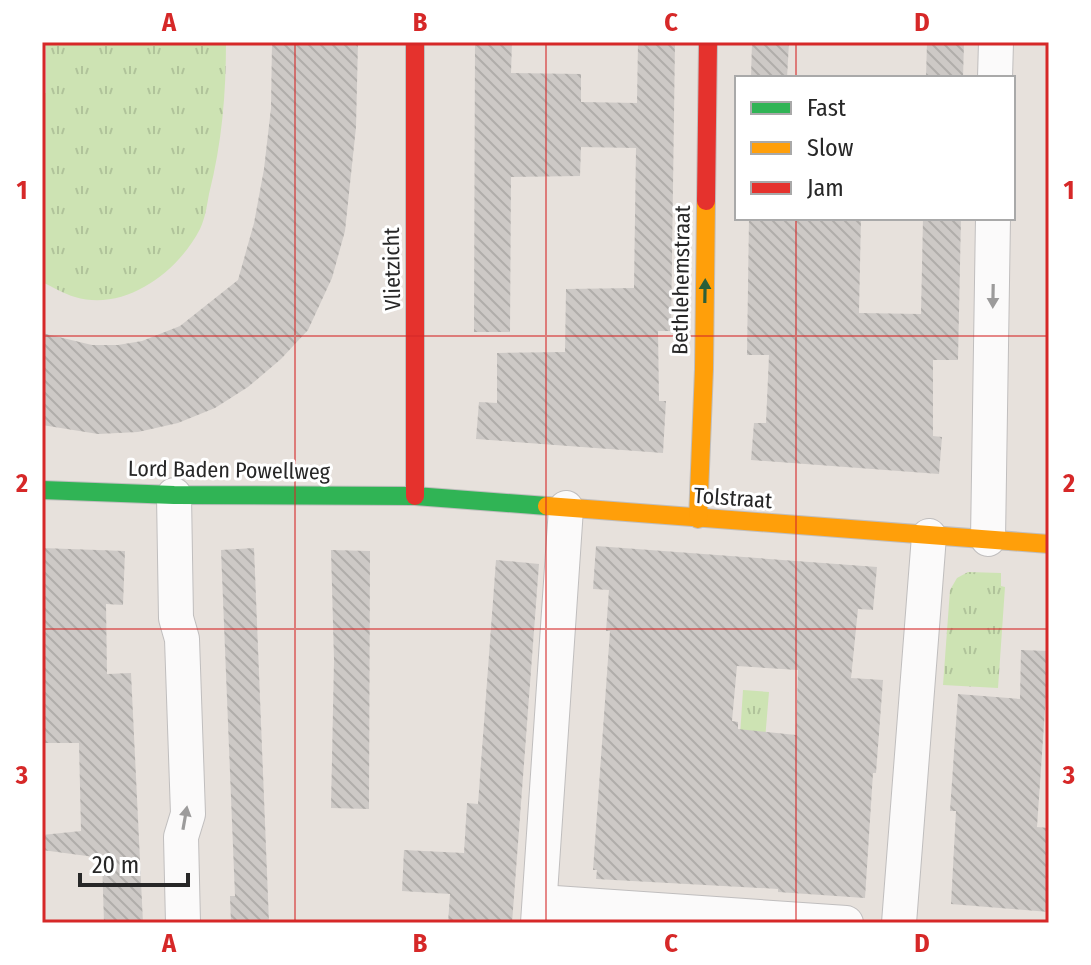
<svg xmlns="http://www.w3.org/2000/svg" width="1091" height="965" viewBox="0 0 1091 965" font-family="'Fira Sans Condensed',sans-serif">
<defs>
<pattern id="grass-tufts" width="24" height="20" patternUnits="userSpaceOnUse" patternTransform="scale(2)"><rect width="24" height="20" fill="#cde3b3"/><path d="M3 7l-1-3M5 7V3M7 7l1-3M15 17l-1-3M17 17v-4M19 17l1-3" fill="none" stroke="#b0c39a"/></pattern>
<pattern id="building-back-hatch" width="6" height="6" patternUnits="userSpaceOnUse" patternTransform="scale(2)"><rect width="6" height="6" fill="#cdc9c6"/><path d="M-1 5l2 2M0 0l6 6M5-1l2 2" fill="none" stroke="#b0adaa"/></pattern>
</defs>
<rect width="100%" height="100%" fill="#e7e1dc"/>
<!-- grass -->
<g fill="url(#grass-tufts)">
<path d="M42,42H226C226,94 222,143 209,194C207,205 205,219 200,229C178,272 125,312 75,297C64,294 53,287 42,282V93H46V44Z"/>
<path d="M968,572L1001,573V586L1005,587L998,688L943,685L950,590L957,578Z"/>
<path d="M743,690L769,692L764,752L739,751Z"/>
</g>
<!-- building -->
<g fill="url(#building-back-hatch)" fill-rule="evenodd">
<path d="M272,42H358L356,127L345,231L332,278L308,330L281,359L248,387L215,408L178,423L138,432L98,434L42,425V333L92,345H118L142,341L180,326L238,280L254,223L264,169L271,108Z"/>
<path d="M475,42H512L511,73L581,74V102L637,103L638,42H675L671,331H658L659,401H666L663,453L476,439L479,402L497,403V353L565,352L566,289L634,288L636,148L581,147L580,176L511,177L510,332H474Z"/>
<path d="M752,42H789L787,78H751Z"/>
<path d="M927,42H964L963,78H926Z"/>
<path d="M749,218H861L859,313L921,314L923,218H961L958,360H933V436L942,437L939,474L751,460L754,423H766L769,355H747Z"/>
<path d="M596,546L877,567L873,610L858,609L851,678L883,680L876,773H873L865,898L778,892V889L596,879L597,870H593L610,631H606L609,590L593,589ZM737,666L798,670L796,735L738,729V722L732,721Z"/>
<path d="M42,548L125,551L123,605L106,604L107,674L131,673L143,923H104L102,858L42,850V835L81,831L79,743H42Z"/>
<path d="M254,548L269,923H231L230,896H235L221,550Z"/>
<path d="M331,550L370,551L369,809L331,808L334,660Z"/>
<path d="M496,560L539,564L512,923H448L450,894L402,891L404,850L464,853L467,803L478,804Z"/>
<path d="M1021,650L1049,651L1037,827L1049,828V912L951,904L956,811H950L958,694L1020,699Z"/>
</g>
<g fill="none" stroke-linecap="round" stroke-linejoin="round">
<!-- street casing -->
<g stroke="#c0bebe" stroke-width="36">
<g id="street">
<path d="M995,78L996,42"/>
<path d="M174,495L176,618L182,639L188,814L181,837L183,923"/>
<path d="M988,539L993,218"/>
<path d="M540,902L846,923"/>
<path d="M538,923L566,508"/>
<path d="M899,923L929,536"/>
</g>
</g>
<!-- fast casing -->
<g stroke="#c0bebe" stroke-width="20">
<path id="fast" d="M42,490L174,495L415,496L547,506"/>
</g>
<!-- slow casing -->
<g stroke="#c0bebe" stroke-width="20">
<g id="slow">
<path d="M547,506L1049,544"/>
<path d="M698,519L704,369L706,201"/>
</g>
</g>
<!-- jam casing -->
<g stroke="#c0bebe" stroke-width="20">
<g id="jam">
<path d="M415,42V496"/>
<path d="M706,201L708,42"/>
</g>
</g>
<!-- street -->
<use href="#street" stroke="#fbfafa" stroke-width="34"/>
<!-- fast -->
<use href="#fast" stroke="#30b455" stroke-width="18"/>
<!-- slow -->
<use href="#slow" stroke="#ff9f0a" stroke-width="18"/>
<!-- jam -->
<use href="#jam" stroke="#e5322d" stroke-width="18"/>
</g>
<!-- one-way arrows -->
<defs><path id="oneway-solid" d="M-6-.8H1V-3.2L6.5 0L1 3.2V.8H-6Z" transform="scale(2)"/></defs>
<use fill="#2b5f39" href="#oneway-solid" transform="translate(705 291) rotate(-89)"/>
<g fill="#9c9b9b">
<use href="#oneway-solid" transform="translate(993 296) rotate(91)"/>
<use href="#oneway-solid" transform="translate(185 818) rotate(-80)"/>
</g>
<!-- grid -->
<path fill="none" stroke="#d62828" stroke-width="2" stroke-opacity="0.55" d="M295,42V923M546,42V923M796,42V78M796,218V923M42,336H1049M42,629H1049"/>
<g text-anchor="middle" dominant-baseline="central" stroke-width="6" stroke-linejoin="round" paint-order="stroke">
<!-- street labels -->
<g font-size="22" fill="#272727" stroke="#fff">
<text transform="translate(392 269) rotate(-91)">Vlietzicht</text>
<text transform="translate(681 280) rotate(-89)">Bethlehemstraat</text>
<text transform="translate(229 470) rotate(1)">Lord Baden Powellweg</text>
<text transform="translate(733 498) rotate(4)">Tolstraat</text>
</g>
</g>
<!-- border -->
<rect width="1091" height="965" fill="none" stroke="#ffffff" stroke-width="88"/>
<!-- legend -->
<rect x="735" y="76" width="280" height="144" fill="#ffffff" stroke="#a9a9a9" stroke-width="2"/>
<rect x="751" y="102" width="40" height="12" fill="#30b455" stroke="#a9a9a9" stroke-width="2"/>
<text x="807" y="116" font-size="24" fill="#272727">Fast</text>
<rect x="751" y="142" width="40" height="12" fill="#ff9f0a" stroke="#a9a9a9" stroke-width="2"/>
<text x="807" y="156" font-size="24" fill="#272727">Slow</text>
<rect x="751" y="182" width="40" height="12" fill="#e5322d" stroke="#a9a9a9" stroke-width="2"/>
<text x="807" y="196" font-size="24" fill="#272727">Jam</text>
<!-- scale -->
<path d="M80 873v12h108v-12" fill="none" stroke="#272727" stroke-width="4"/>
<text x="92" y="873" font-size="24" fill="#272727" stroke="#ffffff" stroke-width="6" paint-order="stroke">20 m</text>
<rect x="44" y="44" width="1003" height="877" fill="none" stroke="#d62828" stroke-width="3"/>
<g font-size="26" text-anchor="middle" font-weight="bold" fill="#d62828">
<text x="169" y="31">A</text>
<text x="420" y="31">B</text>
<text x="671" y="31">C</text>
<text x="922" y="31">D</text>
<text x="22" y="199">1</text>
<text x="1069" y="199">1</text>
<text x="22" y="492">2</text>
<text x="1069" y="492">2</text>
<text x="22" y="784">3</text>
<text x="1069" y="784">3</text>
<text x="169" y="952">A</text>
<text x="420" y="952">B</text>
<text x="671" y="952">C</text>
<text x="922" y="952">D</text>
</g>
</svg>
